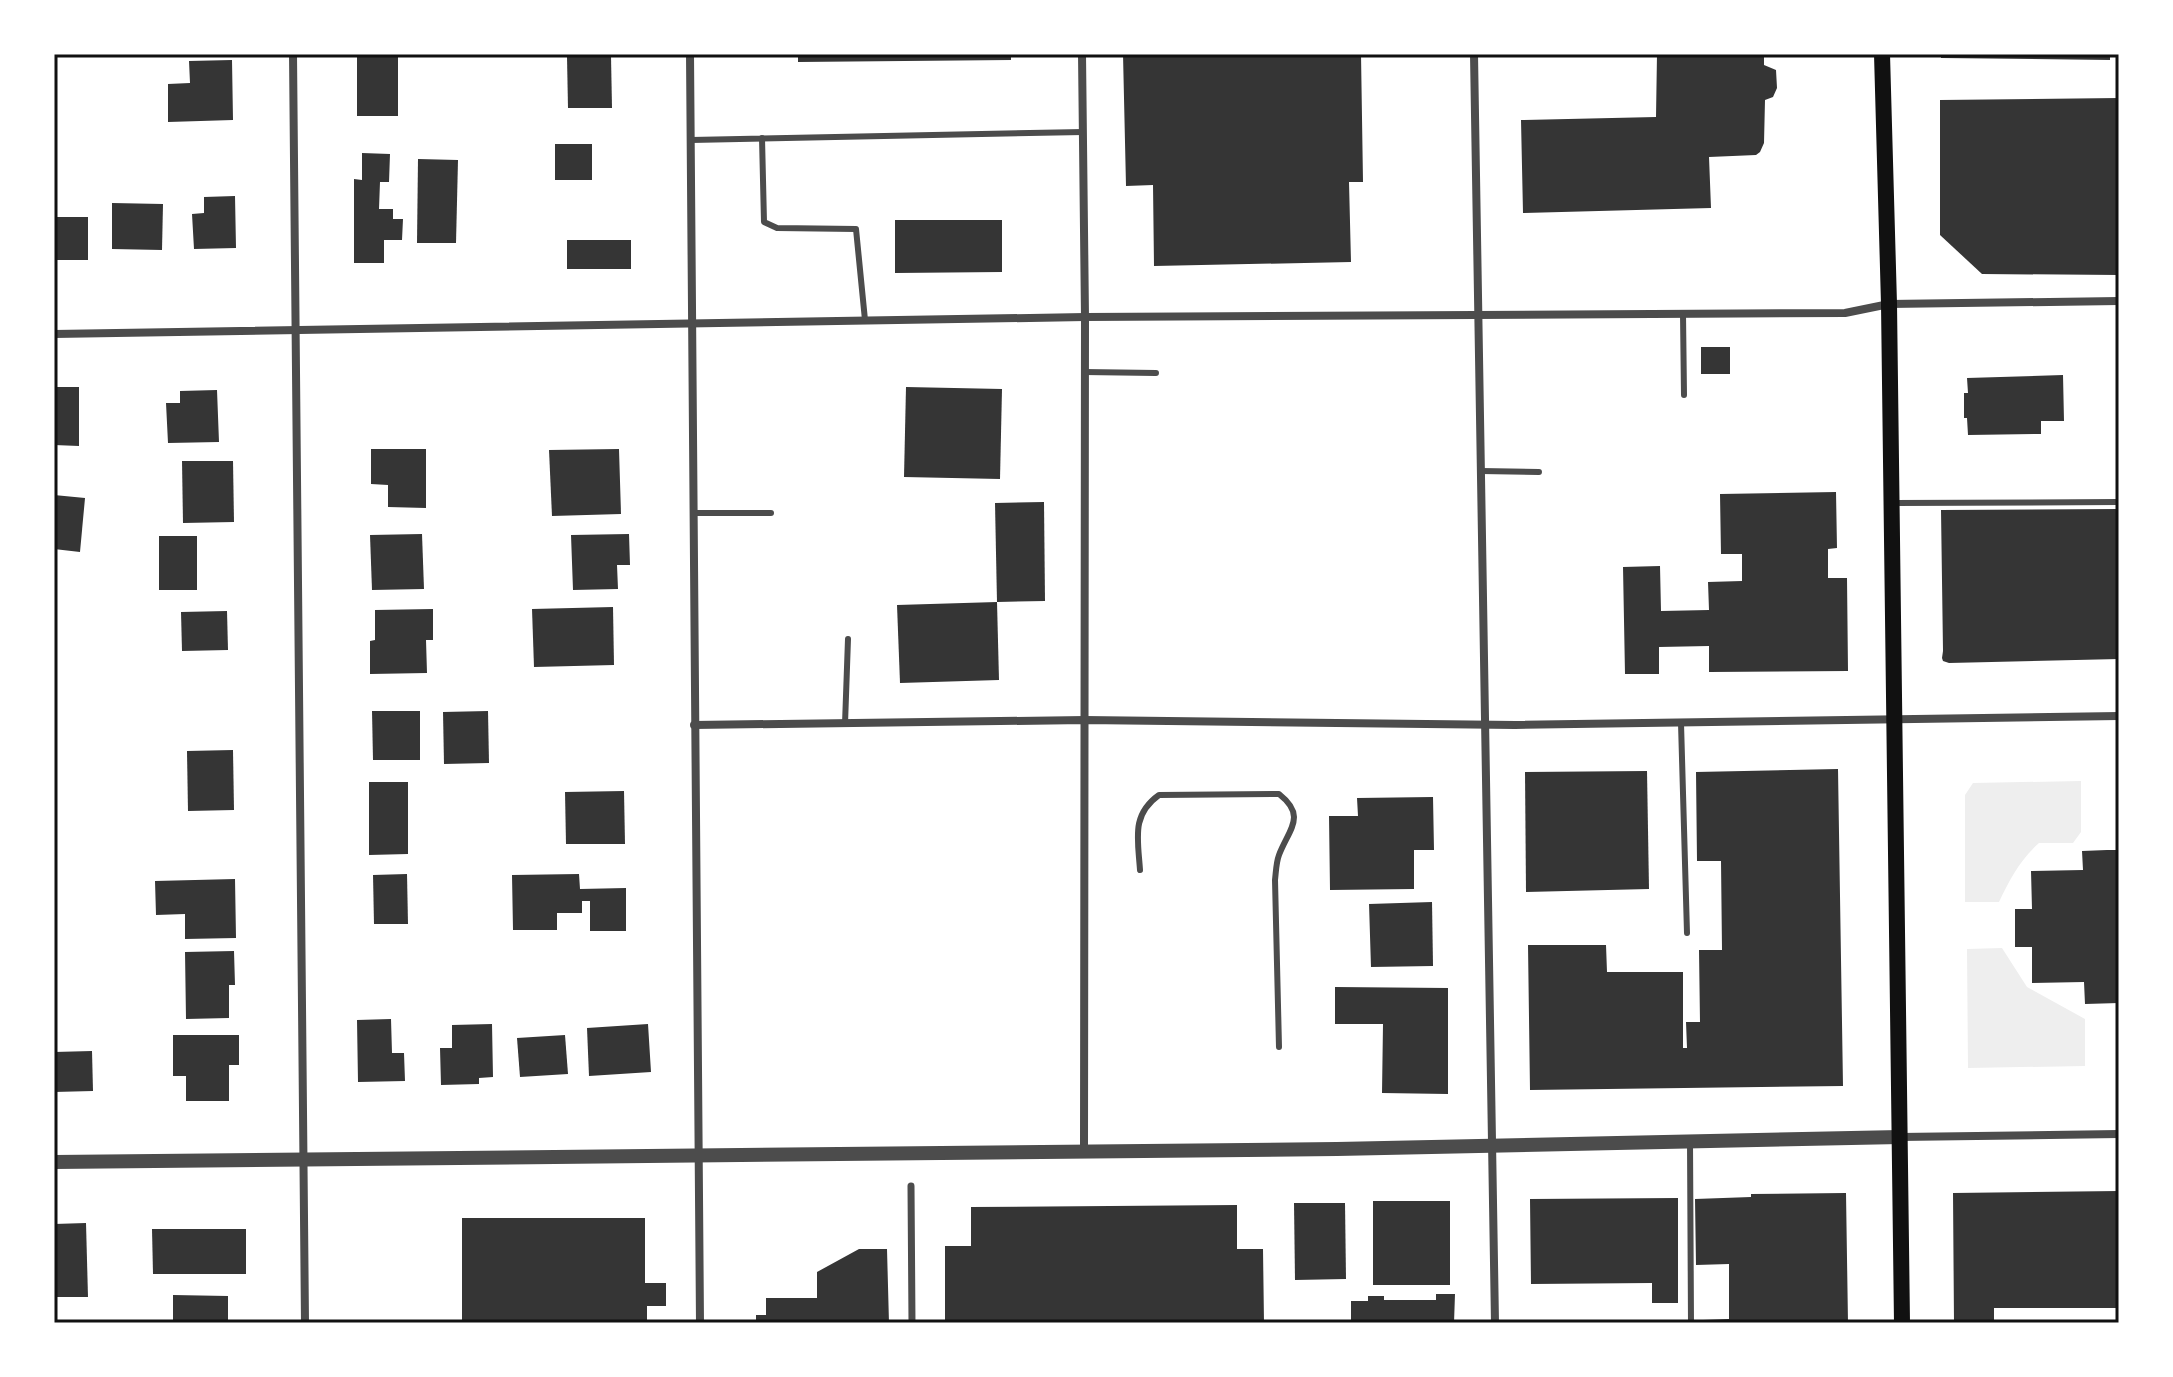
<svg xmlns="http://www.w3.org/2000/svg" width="2173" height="1377" viewBox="0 0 2173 1377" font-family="'Fira Sans',sans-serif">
<rect width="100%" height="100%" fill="#fff"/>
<!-- green -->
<g fill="#eee">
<path d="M2081,781V832L2073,843H2039C2020,860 2010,879 1999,902H1965V795L1973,783Z"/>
<path d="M2002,948L2027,987L2085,1019V1066L1968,1068L1967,949Z"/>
</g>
<!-- building -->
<g fill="#353535">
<path d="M798,54H1011V60L798,62Z"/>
<path d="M1123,54H1361L1363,182H1349L1351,262L1154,266L1153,185L1126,186Z"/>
<path d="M1657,54H1764V65L1776,70L1777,88L1773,97L1765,100L1764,143L1760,152L1756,155L1709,157L1711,208L1523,213L1521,120L1656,117Z"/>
<path d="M1941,54H2110V60L1941,58Z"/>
<path d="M611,56L612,108H568L567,57Z"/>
<rect x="357" y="57" width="41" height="59"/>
<path d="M232,60L233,120L168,122V84L190,83L189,61Z"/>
<path d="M2119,98V275L1982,274L1940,235V100Z"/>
<rect x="555" y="144" width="37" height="36"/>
<path d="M362,153L390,154L389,182H380L379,209H393V219H403L402,240H384V263H354V179L362,180Z"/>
<path d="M418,159L458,160L456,243H417Z"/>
<path d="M235,196L236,248L194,249L192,214L204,213V197Z"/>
<path d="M112,203L163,204L162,250L112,249Z"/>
<rect x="54" y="217" width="34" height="43"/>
<path d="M895,220H1002V272L895,273Z"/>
<rect x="567" y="240" width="64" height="29"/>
<rect x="1701" y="347" width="29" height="27"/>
<path d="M2063,375L2064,421H2041V434L1968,435L1967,418H1964V393H1968L1967,378Z"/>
<path d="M54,387H79V446L54,445Z"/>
<path d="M906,387L1002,389L1000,479L904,477Z"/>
<path d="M217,390L219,442L168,443L166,403H180V391Z"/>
<path d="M371,449H426V508L388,507V485L371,484Z"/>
<path d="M619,449L621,514L552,516L549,450Z"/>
<path d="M182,461H233L234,522L183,523Z"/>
<path d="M1836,492L1837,548L1828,549V578H1847L1848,671L1709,672V646L1659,647V674H1625L1623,567L1660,566L1661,611L1709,610L1708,582L1742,581V554H1721L1720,494Z"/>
<path d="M54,495L85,498L80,552L54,549Z"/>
<path d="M1044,502L1045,601L997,602L995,503Z"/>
<path d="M2119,509V659L1949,663L1943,661L1942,658L1943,651L1941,510Z"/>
<path d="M422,534L424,589L372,590L370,535Z"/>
<path d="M629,534L630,565H617L618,589L573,590L571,535Z"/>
<rect x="159" y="536" width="38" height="54"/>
<path d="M997,602L999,680L900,683L897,605Z"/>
<path d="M613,607L614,665L534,667L532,609Z"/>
<path d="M433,609V640H426L427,673L370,674V641L375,640V610Z"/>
<path d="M227,611L228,650L182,651L181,612Z"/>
<path d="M372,711H420V760H373Z"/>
<path d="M488,711L489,763L444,764L443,712Z"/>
<path d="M233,750L234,810L188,811L187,751Z"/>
<path d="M1838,769L1843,1086L1530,1090L1528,945H1606L1607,972H1683V1048H1687L1686,1022H1700L1699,950H1722L1721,861H1697L1696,772Z"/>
<path d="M1647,771L1649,889L1526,892L1525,772Z"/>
<path d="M369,782H408V854L369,855Z"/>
<path d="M624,791L625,844H566L565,792Z"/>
<path d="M1433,797L1434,850H1414V889L1330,890L1329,816H1358L1357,798Z"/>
<path d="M2107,850H2119V1003L2085,1004L2084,982L2032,983V947H2015V909H2032L2031,871L2083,870L2082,851Z"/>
<path d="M407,874L408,924H374L373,875Z"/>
<path d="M579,874L580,889L626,888V931H590V901H582V913H557V930H513L512,875Z"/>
<path d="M235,879L236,938L185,939V914L156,915L155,881Z"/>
<path d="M1432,902L1433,966L1371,967L1369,904Z"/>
<path d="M234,951L235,985H229V1018L186,1019L185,952Z"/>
<path d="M1335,987L1448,988V1094L1382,1093L1383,1024H1335Z"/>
<path d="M391,1019L392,1053H404L405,1081L358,1082L357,1020Z"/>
<path d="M492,1024L493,1077L479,1078V1084L441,1085L440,1048H452V1025Z"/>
<path d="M648,1024L651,1072L589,1076L587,1028Z"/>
<path d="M173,1035H239V1065H229V1101H186V1076H173Z"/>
<path d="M565,1035L568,1074L520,1077L517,1038Z"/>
<path d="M92,1051L93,1091L54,1092V1052Z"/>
<path d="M2119,1191V1308H1994V1323H1954L1953,1193Z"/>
<path d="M1846,1193L1848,1323H1703V1320L1729,1319V1264L1696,1265L1695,1199L1751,1197V1194Z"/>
<path d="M1678,1198V1303H1652V1283L1531,1284L1530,1199Z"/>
<rect x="1373" y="1201" width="77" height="84"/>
<path d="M1294,1203H1345L1346,1279L1295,1280Z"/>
<path d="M1237,1205V1249H1263L1264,1323H945V1246H971V1207Z"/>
<path d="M462,1218H645V1283H666V1306H647V1323H602V1320H568V1323H462Z"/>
<path d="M86,1223L88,1297H56L54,1224Z"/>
<path d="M152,1229H246V1274H153Z"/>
<path d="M859,1249H887L889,1323H756V1315H766V1298H817V1272Z"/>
<path d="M1436,1294H1455L1454,1323H1351V1301H1368V1296H1384V1300H1436Z"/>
<path d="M173,1295L228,1296V1323H173Z"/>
</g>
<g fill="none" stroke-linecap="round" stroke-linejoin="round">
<!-- service -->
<g stroke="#4c4c4c" stroke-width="6">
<path d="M762,138L764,222L777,228L856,229L865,320"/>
<path d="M691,140L1083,132"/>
<path d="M1683,314L1684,395"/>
<path d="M1084,372L1156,373"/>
<path d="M1481,471L1539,472"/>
<path d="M1895,503L2119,502"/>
<path d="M693,513H771"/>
<path d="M1681,723L1687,933"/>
<path d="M845,724L848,639"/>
<path d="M1140,870C1138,839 1131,815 1159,795L1279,794C1307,816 1289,829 1279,855C1276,863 1276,872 1275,880L1279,1047"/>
<path d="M1690,1142L1691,1323"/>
</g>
<!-- pedestrian -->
<path stroke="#4c4c4c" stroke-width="7" d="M911,1186L912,1323"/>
<!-- minor -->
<g stroke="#4c4c4c" stroke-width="8">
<path d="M293,54L305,1323"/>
<path d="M690,54L700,1323"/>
<path d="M1082,54L1085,317L1084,1152"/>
<path d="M1474,54L1495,1323"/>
<path d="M54,334L1085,317L1845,313L1889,304L2119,301"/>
<path d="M694,725L1085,720L1515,725L2119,716"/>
<path d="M1900,1137L2119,1134"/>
</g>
<!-- tertiary -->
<path stroke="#4c4c4c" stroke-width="14" d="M54,1162L1337,1149L1900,1137"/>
<!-- secondary -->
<path stroke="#111" stroke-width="16" d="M1882,54L1889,304L1902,1323"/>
</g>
<!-- border -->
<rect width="2173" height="1377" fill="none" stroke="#ffffff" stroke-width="112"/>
<rect x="56" y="56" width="2061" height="1265" fill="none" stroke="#111" stroke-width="3"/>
</svg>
